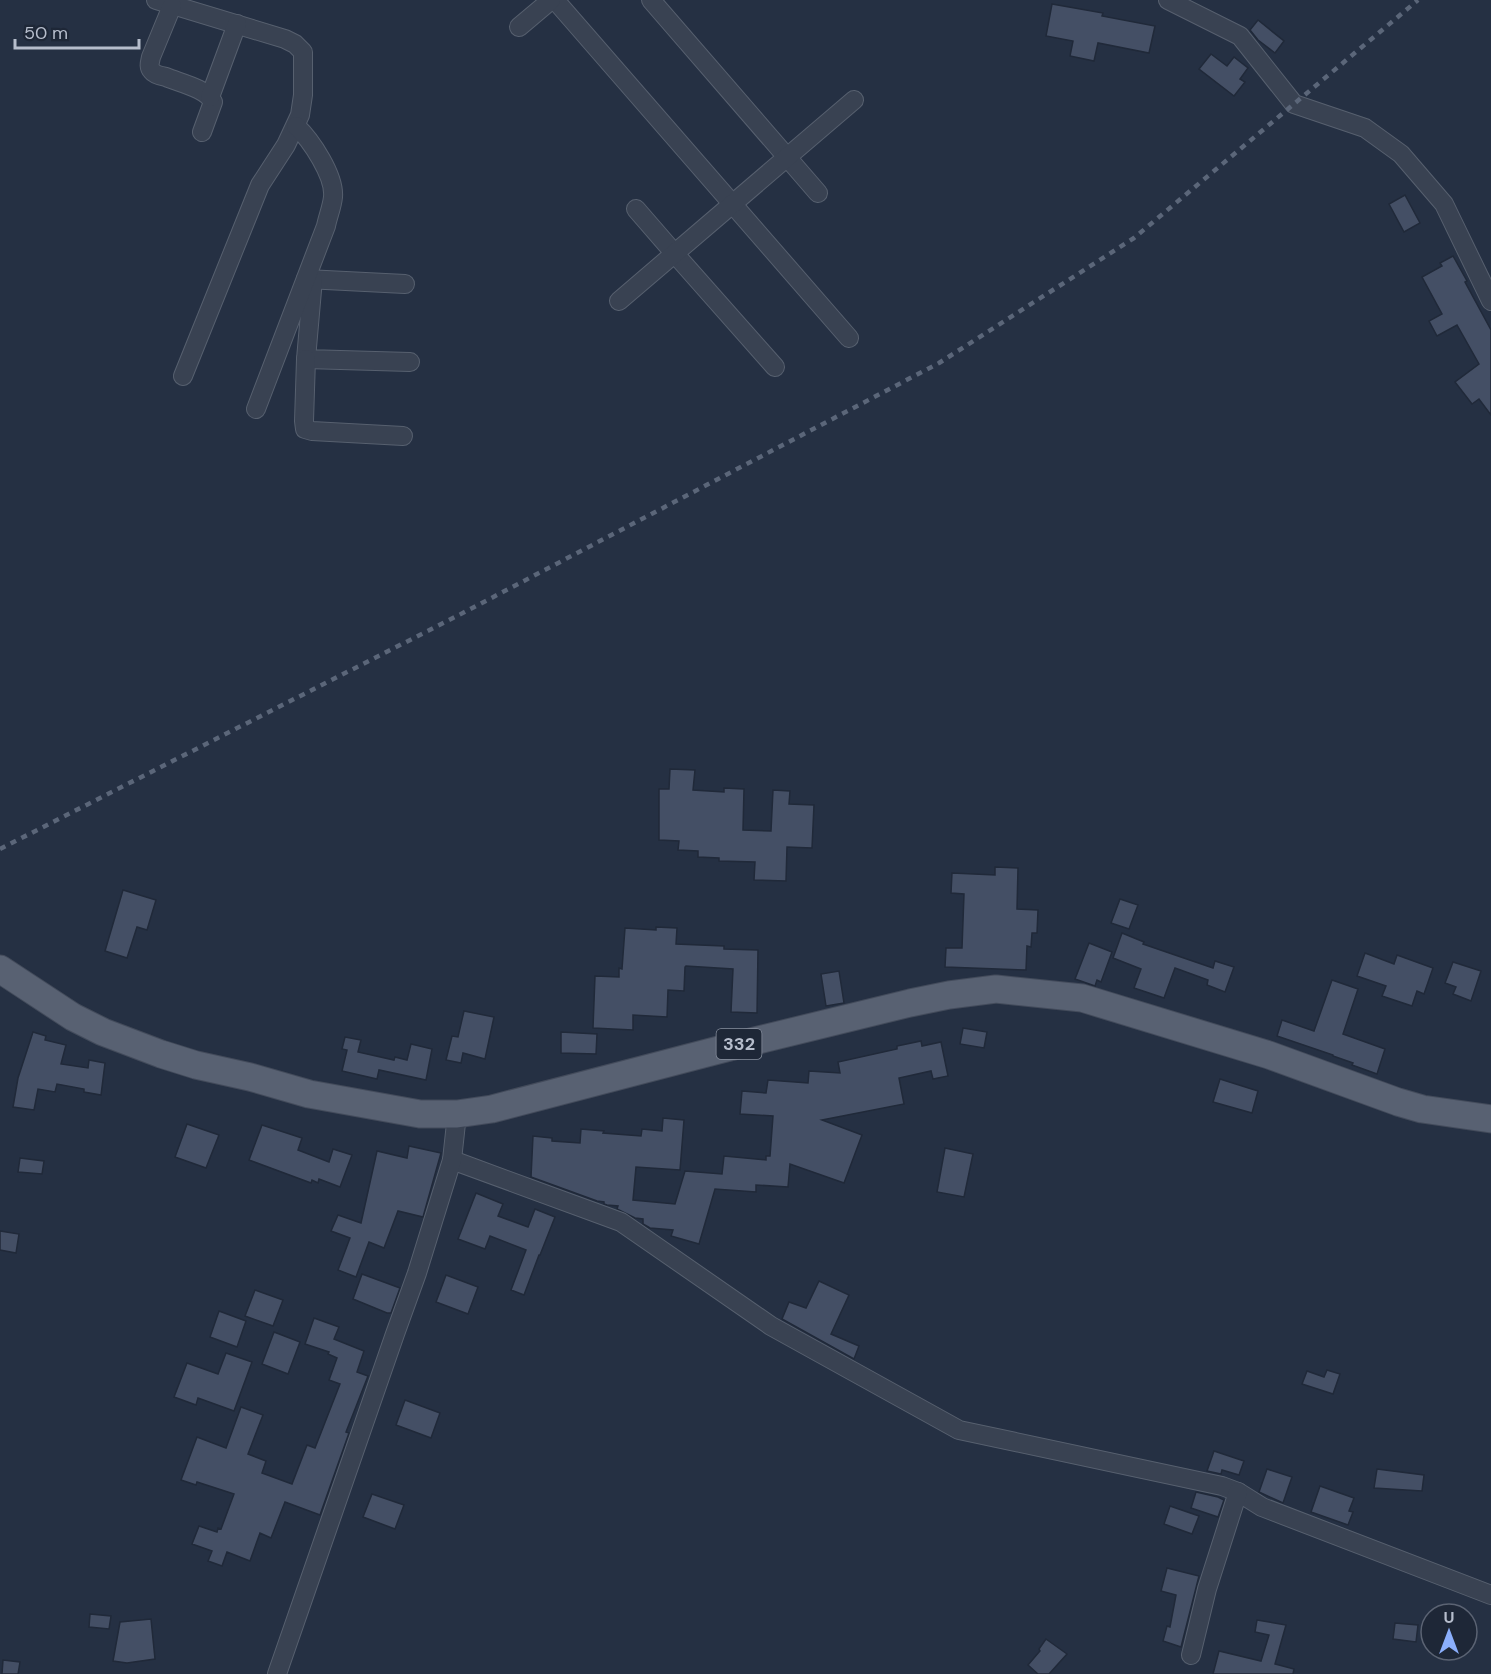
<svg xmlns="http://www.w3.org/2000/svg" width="1491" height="1674" viewBox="0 0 1491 1674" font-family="'DM Sans',sans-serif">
<rect width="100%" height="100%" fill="#253043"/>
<!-- building -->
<g fill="#444f65" stroke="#202939" stroke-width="1.5">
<path d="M1052,4L1103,13L1102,16L1155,26L1149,53L1098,43L1094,61L1070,56L1073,41L1046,36Z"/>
<path d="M1258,20L1284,41L1275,53L1258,40L1250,30Z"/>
<path d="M1211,54L1227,66L1234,57L1248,68L1240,79L1245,82L1234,96L1199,69Z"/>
<path d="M1405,195L1420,223L1404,232L1389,204Z"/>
<path d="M1453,256L1467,281L1465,282L1491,330V415L1479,399L1472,404L1455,382L1479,364L1457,325L1437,336L1429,321L1442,314L1422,277L1442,266L1440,263Z"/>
<path d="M670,769L695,770L693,790L724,792V788L744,789L743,830L771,831L773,790L790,791L789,804L814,805L812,848L787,847L786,881L754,880L755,862L719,861V858L698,857V851L678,850L679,841L659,840V789H669Z"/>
<path d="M995,867L1018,868L1017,909L1038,910L1037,933H1032L1031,947L1027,946L1026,970L945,967L946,948H962L964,894L951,893L952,873L995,875Z"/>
<path d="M123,890L156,900L147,930L137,927L127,958L105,951Z"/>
<path d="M1120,899L1138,905L1129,929L1111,923Z"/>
<path d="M656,927L677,928L676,944L724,946V949L758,950L757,1013L731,1012L733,969L686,966L685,967L684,991L668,990L667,1017L633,1015V1030L593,1028L595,976L619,977V968L622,969L625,928L656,930Z"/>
<path d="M1122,933L1144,942L1143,944L1213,968L1215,961L1234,967L1225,992L1207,985L1208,980L1175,968L1164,998L1134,988L1141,969L1113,958Z"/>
<path d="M1089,943L1112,952L1101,982L1097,980L1095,986L1075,979Z"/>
<path d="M1365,953L1394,964L1397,955L1433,968L1424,994L1417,991L1412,1006L1382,996L1386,986L1357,976Z"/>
<path d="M1453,962L1481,971L1471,1001L1453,994L1456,987L1445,983Z"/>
<path d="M839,971L844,1003L826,1006L821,974Z"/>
<path d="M1332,980L1358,989L1343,1034L1385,1049L1377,1074L1352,1065L1353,1063L1333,1056V1055L1277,1036L1282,1020L1314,1031Z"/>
<path d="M464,1011L494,1017L485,1059L463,1053L461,1063L446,1060L452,1036L458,1037Z"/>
<path d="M963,1028L987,1032L984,1048L960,1044Z"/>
<path d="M33,1032L46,1036L45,1040L66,1045L61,1064L88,1068L89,1060L105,1063L101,1095L84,1092V1089L57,1084L55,1092L38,1089L34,1110L13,1107L18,1078Z"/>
<path d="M561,1032L597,1034L596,1054L561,1053Z"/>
<path d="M345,1037L361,1040L358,1052L394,1060L395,1057L407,1060L411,1044L432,1049L426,1080L379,1070L377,1079L342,1071L347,1050L342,1049Z"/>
<path d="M921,1041L922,1046L941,1042L948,1076L933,1079L931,1071L899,1078L904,1104L822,1120L862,1135L844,1183L790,1164L788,1187L756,1185V1192L715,1189L699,1244L671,1236L673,1230L650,1228L643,1224V1219L635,1218L617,1209L618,1206L607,1205L604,1204V1202L597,1201L531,1177L533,1136L552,1138V1141L580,1143L581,1129L604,1131L603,1133L641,1136L642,1129L662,1131L663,1118L684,1120L680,1170L636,1167L633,1200L675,1204L685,1171L722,1174L724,1156L766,1160V1156H770L773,1116L740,1114L742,1091L766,1093L768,1080L808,1083L809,1071L840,1073L838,1062L897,1049V1046Z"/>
<path d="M1220,1079L1258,1091L1252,1113L1213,1102Z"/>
<path d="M187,1124L219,1135L206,1168L175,1157Z"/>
<path d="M262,1125L302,1138L298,1150L329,1162L333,1149L352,1155L340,1187L319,1179L318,1183L312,1180L311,1183L249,1160Z"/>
<path d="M409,1146L441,1153L423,1217L398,1211L384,1248L369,1242L356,1277L338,1270L350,1238L331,1231L338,1215L361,1223L377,1151L407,1158Z"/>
<path d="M945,1148L973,1154L964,1197L937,1192Z"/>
<path d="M20,1158L44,1161L42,1174L18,1172Z"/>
<path d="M476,1193L503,1204L498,1216L528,1227L535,1209L555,1217L540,1255H539L524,1295L511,1290L526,1250L490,1236L485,1249L458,1239Z"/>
<path d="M0,1231L19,1234L16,1253L0,1250Z"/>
<path d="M362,1274L400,1288L391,1313H387L353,1299Z"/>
<path d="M446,1275L478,1287L468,1314L436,1302Z"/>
<path d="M819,1281L849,1295L831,1334L859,1346L854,1359L782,1319L789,1302L806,1308Z"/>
<path d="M255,1290L283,1300L273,1326L245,1316Z"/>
<path d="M219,1311L246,1321L237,1347L210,1337Z"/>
<path d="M314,1318L339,1327L334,1339L364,1351L357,1372L368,1376L346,1432L349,1433L320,1515L285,1502L271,1538L260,1533L250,1561L227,1552L222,1566L208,1561L212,1551L192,1544L199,1526L217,1532L218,1528L221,1529L234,1494L197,1482L196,1485L181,1480L197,1437L226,1448L241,1407L263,1415L248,1454L266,1461L262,1473L292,1484L307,1445L315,1448L340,1384L329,1380L337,1358L328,1354L329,1352L305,1344Z"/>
<path d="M274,1332L300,1342L288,1374L262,1364Z"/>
<path d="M226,1353L252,1362L234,1411L198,1398L196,1405L174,1397L187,1363L218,1374Z"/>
<path d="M1327,1370L1340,1374L1333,1394L1302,1384L1307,1371L1324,1377Z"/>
<path d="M405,1400L440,1413L431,1438L396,1425Z"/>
<path d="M1214,1451L1244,1461L1239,1475L1222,1470L1221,1474L1207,1471Z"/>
<path d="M1267,1469L1292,1477L1283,1503L1259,1492Z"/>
<path d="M1377,1469L1424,1475L1422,1491L1374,1488Z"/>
<path d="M1320,1486L1354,1498L1349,1511L1353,1512L1348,1525L1311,1512Z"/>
<path d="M1196,1492L1218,1497L1224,1500L1218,1517L1191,1508Z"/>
<path d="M372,1494L404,1505L395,1529L363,1517Z"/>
<path d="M1170,1506L1199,1516L1192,1534L1164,1524Z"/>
<path d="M1167,1568L1199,1576L1181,1647L1163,1641L1167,1626L1170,1627L1176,1595L1161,1591Z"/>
<path d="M90,1614L111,1616L109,1629L89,1627Z"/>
<path d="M151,1619L155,1659L127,1663L113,1661L120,1622Z"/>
<path d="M1257,1620L1286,1625L1275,1664L1294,1669L1293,1674H1213L1219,1651L1261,1661L1269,1635L1255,1632Z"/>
<path d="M1395,1623L1418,1625L1416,1642L1393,1639Z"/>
<path d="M1046,1639L1067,1654L1049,1674H1038L1028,1665L1040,1651L1039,1649Z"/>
<path d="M3,1660L20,1662L18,1674H2Z"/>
</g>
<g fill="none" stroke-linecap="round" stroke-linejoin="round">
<!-- minor casing -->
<g stroke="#57606f" stroke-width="20">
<g id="minor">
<path d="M156,0L285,39L295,44L303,52V95L300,115L286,145L260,185L183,376"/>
<path d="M555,0L849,338"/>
<path d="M651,0L818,193"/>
<path d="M1168,0L1240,36L1294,104L1365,128L1401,154L1444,204L1491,301"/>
<path d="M172,6L151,57C150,62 148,67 152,71C155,75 162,76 166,77C180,83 206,88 213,102L202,132"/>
<path d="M519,27L551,0"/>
<path d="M210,97L237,24"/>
<path d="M636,209L675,254L775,367"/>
<path d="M306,279L405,284"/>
<path d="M313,279L306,359L410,362"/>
<path d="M619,301L854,100"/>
<path d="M306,359L304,421L305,429L312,431L403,436"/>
<path d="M256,409L326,226C328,216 332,207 333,197C335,176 311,140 296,126"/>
<path d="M452,1160L621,1222L771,1326L959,1430L1222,1486L1238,1492L1262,1507L1491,1595"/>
<path d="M1191,1655L1207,1589L1238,1492"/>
<path d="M277,1674L395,1334L417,1273L452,1160L457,1114"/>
</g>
</g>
<!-- primary casing -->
<g stroke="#434b5b" stroke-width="29">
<path id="primary" d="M0,969L73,1017L103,1032L161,1054L196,1065L250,1077L309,1094L420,1114H457L492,1109L730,1047L910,1003L949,995L996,989L1082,998L1269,1055L1398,1102L1422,1109L1491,1119"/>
</g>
<!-- minor -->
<use href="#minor" stroke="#394252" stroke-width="18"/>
<!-- primary -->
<use href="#primary" stroke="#586172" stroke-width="27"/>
<!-- rail -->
<path stroke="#5b6679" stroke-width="4.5" stroke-dasharray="6 6" stroke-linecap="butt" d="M0,849L459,615L939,363L1134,238L1418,0"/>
</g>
<g text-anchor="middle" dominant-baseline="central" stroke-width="5" stroke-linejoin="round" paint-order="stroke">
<!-- shield labels -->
<rect fill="#1e2737" stroke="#88909f" stroke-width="1.5" x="716.5" y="1029" width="45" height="30" rx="4.5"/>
<g font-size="18" font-weight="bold" fill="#b6bdcc">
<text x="739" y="1044">332</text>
</g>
</g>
<!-- north arrow -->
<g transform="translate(1449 1632)"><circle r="28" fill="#1e2737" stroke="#5b6373" stroke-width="1.5"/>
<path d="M0-4.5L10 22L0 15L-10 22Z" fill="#8baffc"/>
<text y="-9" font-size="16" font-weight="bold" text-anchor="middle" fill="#b6bdcc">U</text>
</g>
<!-- scale -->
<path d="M15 39v9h124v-9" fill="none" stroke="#b6bdcc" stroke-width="3"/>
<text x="24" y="39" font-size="18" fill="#b6bdcc" stroke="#1e2737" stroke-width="4.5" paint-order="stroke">50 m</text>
</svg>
